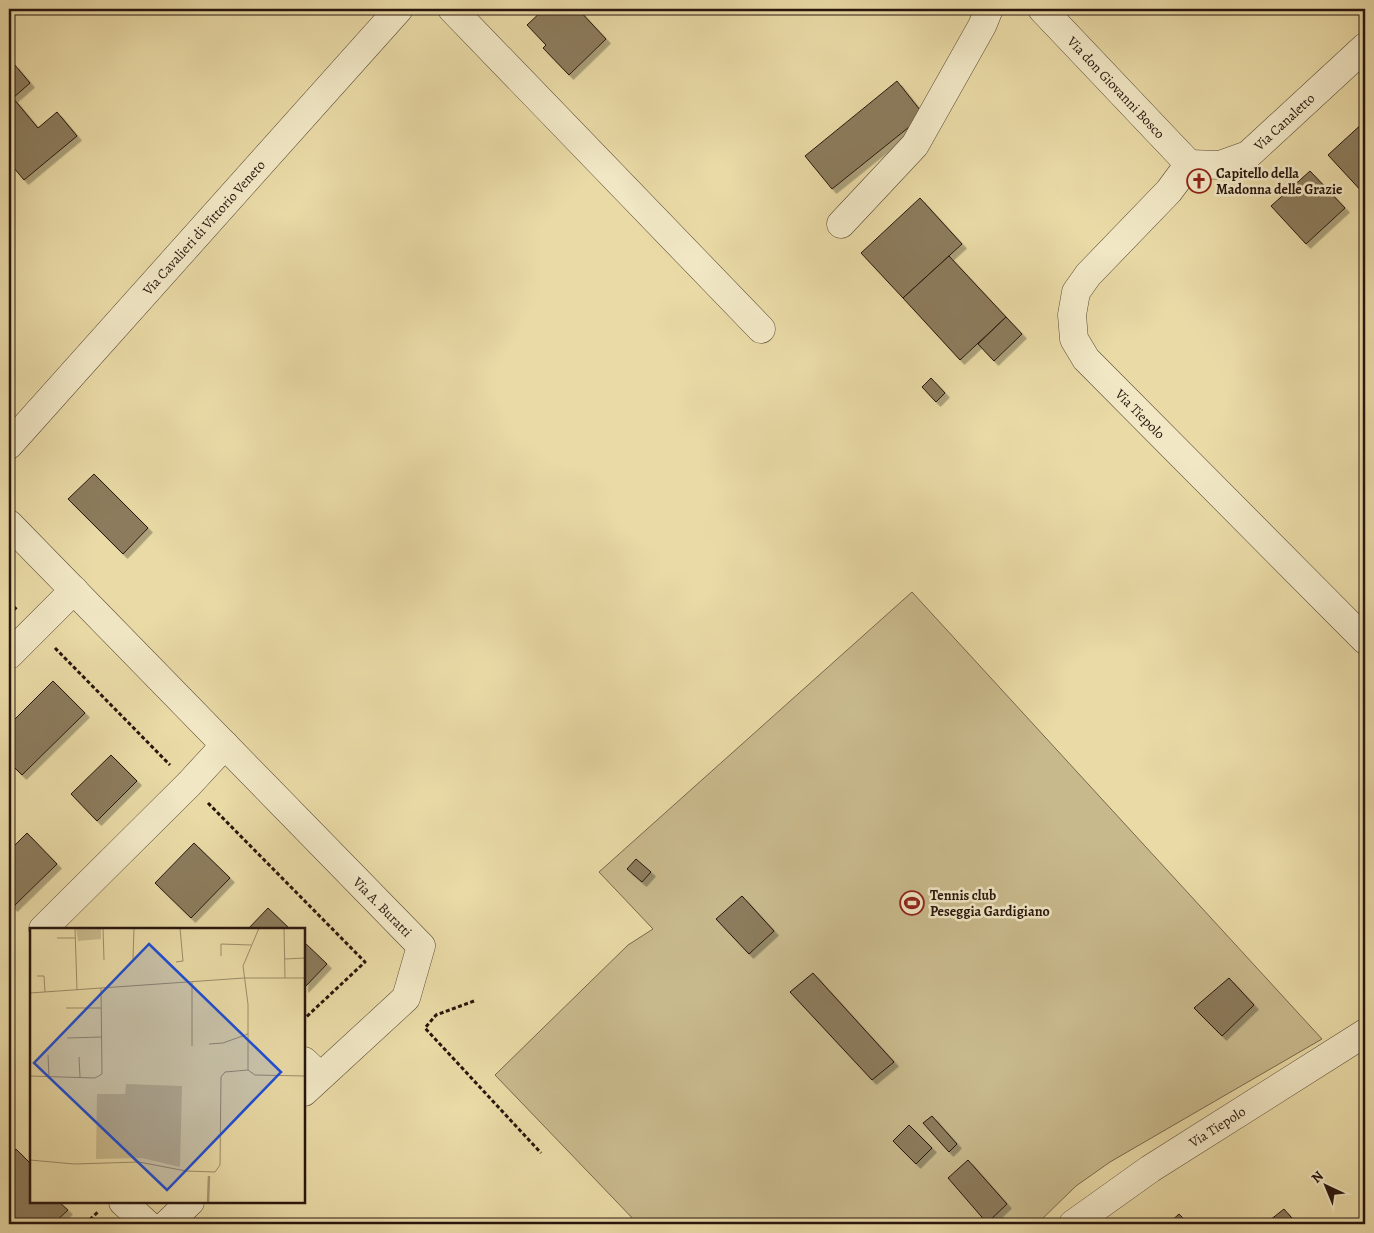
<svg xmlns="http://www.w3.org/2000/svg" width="1374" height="1233" viewBox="0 0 1374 1233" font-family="Alegreya,serif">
<defs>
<filter id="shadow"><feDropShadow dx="4.5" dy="4.5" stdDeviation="0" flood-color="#0004"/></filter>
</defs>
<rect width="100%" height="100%" fill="#e9daa6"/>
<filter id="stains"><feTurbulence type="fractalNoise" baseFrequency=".004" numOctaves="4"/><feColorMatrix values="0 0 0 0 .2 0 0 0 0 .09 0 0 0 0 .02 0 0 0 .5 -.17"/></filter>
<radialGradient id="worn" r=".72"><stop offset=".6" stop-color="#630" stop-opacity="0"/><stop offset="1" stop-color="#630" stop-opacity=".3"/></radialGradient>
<!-- green -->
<path fill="#c8b98c" stroke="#78684c" d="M912,592L1322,1039L1110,1162L1076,1186L1037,1224H638L495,1075L628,945L653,929L599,872Z"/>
<!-- building -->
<g fill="#8c7c5d" stroke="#28160d" filter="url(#shadow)">
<path d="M544,9H578L606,39L569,75L543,48L546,45L527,25Z"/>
<path d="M14,64L30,83L13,98L38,128L57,112L77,136L24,180L9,162V69Z"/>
<path d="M897,81L924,115L832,189L805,156Z"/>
<path d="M1365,121V195L1328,155Z"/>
<path d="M1310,171L1345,208L1306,244L1271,206Z"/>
<path d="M920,198L962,244L903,298L861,253Z"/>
<path d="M949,256L1006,317L960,360L903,298Z"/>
<path d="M1006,317L1022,334L994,361L978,344Z"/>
<path d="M931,378L945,393L936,402L922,387Z"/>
<path d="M94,474L148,528L123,554L68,499Z"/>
<path d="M53,681L85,713L22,775L9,762V725Z"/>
<path d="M111,755L137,781L97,821L71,794Z"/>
<path d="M27,833L57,864L13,907L9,903V851Z"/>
<path d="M194,843L230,878L191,918L155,883Z"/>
<path d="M636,859L651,872L642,882L627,869Z"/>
<path d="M742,896L774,931L749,954L716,919Z"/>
<path d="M268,908L290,929H248Z"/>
<path d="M304,942L327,964L304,988Z"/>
<path d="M813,973L894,1062L872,1080L790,992Z"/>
<path d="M1229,978L1254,1005L1222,1036L1194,1008Z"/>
<path d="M932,1116L957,1144L949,1152L923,1123Z"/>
<path d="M909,1125L932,1148L916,1164L893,1141Z"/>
<path d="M16,1149L31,1164V1202H59L68,1210L53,1224H17L9,1216V1157Z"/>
<path d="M968,1160L1007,1204L987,1223L948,1178Z"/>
<path d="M1284,1209L1297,1224H1265Z"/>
<path d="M1179,1214L1189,1224H1168Z"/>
</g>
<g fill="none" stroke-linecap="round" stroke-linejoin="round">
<!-- minor casing -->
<g stroke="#584733" stroke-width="29">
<g id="minor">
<path d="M452,9L761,329"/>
<path id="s1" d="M1042,9L1189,164"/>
<path id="s2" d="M1189,164L1169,191L1088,275L1076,292L1072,315L1074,339L1086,359L1365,640"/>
<path id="s3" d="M1189,164L1220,165L1248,155L1365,47"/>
<path d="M841,224L915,145L982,26L989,9"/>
<path id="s4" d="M9,445L399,9"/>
<path id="s5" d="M9,524L421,946L406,998L304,1092"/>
<path d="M9,655L74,590"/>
<path d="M43,929L189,784L225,745"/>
<path d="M304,1061L320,1076"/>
<path d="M123,1202L147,1224"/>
<path d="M167,1224L190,1202"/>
<path id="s6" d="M1073,1224L1150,1169L1365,1033"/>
</g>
</g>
<!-- path -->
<g stroke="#28160d" stroke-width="3" stroke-dasharray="4 2.5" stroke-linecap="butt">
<path d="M9,602L17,610"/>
<path d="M55,648L170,765"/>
<path d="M208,803L365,962L304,1019"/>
<path d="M474,1001L436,1015L425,1028L541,1153"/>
<path d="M85,1224L98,1212"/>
</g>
<!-- minor -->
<use href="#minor" stroke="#f1e7c5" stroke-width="28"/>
</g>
<!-- icons -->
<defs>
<g id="church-ring" transform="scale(1.25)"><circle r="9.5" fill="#f1e7c5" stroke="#8f2418" stroke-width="1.5"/><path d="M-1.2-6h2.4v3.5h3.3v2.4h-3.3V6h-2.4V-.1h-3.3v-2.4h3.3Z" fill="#8f2418"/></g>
<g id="stadium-ring" transform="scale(1.25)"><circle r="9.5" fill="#f1e7c5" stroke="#8f2418" stroke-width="1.5"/><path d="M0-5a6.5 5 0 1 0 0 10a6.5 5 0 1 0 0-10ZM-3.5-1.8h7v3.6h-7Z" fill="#8f2418"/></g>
</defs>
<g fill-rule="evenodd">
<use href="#church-ring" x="1199" y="181"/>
<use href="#stadium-ring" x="912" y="903"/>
</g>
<g text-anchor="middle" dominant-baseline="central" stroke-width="5" stroke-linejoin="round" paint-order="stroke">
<!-- street labels -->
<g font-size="14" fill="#28160d" stroke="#f1e7c5">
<text stroke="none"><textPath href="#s1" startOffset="108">Via don Giovanni Bosco</textPath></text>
<text stroke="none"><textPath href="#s3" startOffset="110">Via Canaletto</textPath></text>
<text stroke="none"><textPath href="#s4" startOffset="292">Via Cavalieri di Vittorio Veneto</textPath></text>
<text stroke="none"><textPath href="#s2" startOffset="319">Via Tiepolo</textPath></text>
<text stroke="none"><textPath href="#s5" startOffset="535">Via A. Buratti</textPath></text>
<text stroke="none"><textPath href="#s6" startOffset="174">Via Tiepolo</textPath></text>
</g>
<!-- poi labels -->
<g font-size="14" font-weight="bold" fill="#28160d" stroke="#f1e7c5" text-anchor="start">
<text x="1216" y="173">Capitello della<tspan x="1216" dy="16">Madonna delle Grazie</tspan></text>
<text x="930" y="895">Tennis club<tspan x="930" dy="16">Peseggia Gardigiano</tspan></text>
</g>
</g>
<!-- overview -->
<g transform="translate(30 928)">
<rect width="275" height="275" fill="#e9daa6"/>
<path d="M46,0H71V11L48,13ZM96,156L152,158L150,239L112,230L66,231L67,166H95Z" fill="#c8b98c"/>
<path fill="none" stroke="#a79772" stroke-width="2.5" d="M178,275L179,248"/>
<path fill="none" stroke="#9c8c69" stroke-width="1" d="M45,0L47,62M73,0L74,32M254,0L255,50M27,10H45M191,28V16L221,17M103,31L104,0M255,31L275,30M146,34L153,33L150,0M7,48H14L15,64M0,65L214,50H275M36,80H71M37,110L71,109M179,116L193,115L218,106M162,118V54M18,127L19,149M49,129L50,149M218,142V76L213,38L229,0M218,142L225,147L275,148M0,148L65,150L72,146L71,60M0,232L44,236L109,234L156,243L185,244L190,237L191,149L195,144L218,142"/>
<path fill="#1d4ed8" fill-opacity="0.15" stroke="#1d4ed8" stroke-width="2.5" d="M119,16L251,144L137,262L4,135Z"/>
<rect width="275" height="275" fill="none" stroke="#28160d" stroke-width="2.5"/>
</g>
<!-- margin -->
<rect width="1374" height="1233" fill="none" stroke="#e9daa6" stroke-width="30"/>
<rect x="10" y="10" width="1354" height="1213" fill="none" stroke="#28160d" stroke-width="2.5"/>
<rect x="15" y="15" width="1344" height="1203" fill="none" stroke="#28160d"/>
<!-- north arrow -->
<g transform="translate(1326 1186) rotate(316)" stroke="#f1e7c5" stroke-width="4" paint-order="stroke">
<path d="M0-4L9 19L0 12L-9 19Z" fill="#28160d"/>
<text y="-8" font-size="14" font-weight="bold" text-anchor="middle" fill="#28160d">N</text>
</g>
<rect width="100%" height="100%" filter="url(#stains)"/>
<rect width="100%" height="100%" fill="url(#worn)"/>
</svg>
